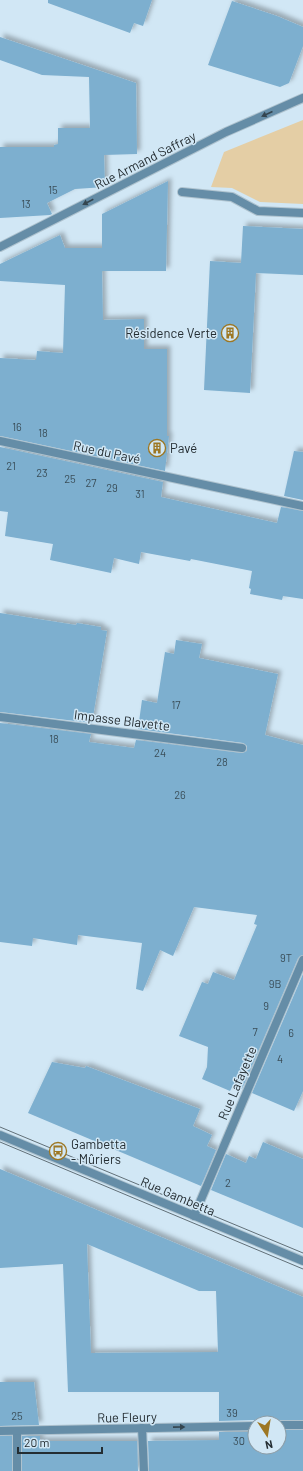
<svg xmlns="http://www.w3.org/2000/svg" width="303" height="1471" viewBox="0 0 303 1471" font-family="Barlow,sans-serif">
<defs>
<filter id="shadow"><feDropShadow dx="3.5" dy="-3.5" stdDeviation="2" flood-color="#0004"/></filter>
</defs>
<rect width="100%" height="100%" fill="#d1e7f5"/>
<!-- green -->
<path fill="#e4cea5" d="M303,120V204L260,202L232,188L211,187L224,152Z"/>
<!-- building -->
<g fill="#7dafcf" fill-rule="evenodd" filter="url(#shadow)">
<path d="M48,0H152L143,26L134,23L130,33L48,3Z"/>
<path d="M232,1L277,16L303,27V46L289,83L280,87L208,65Z"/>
<path d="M0,37L136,83L137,154L104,155L105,187L75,189L47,203L52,214L50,215L0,218V147H54V145L58,144V128H90L89,77L42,75L0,60Z"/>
<path d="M168,181L166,271H102L103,320L144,319V349H167V436H169L165,471L0,436V358L36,360L37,351L63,353L65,285L0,281V264L60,235L65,248H102V214Z"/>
<path d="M243,226L303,229V275L256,273L250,393L204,390L210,261L241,263Z"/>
<path d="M0,447L163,482L161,497L277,523L281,507L303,511V599L283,596L282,600L250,594L251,589L249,588L252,571L191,559L190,561L141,552L139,564L114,558L111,573L50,560L53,544L5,536L8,512L0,511Z"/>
<path d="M294,451L303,452V500L284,496Z"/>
<path d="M0,613L76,625L77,623L101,627V630L107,631L92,723L0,712Z"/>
<path d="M176,640L202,644L199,658L278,674L265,735L303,745V955L298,958L242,1089L233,1085L230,1091L202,1079L207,1067L208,1047L179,1036L202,982L208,984L213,972L234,980L257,925L254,924L257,915L194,907L173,956L160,950L143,991L136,989L142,943L78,935L77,945L33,938L32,946L0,942V723L91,734L89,742L134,748L136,740L241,753L247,751V746L243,743L138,729L142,700L157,703L165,652L174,654Z"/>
<path d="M303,974V1091L294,1111L252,1093Z"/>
<path d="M52,1062L85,1068L86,1066L200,1109L193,1126L212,1135L207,1146L216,1150L201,1186L28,1113Z"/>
<path d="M263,1142L303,1159V1228L211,1190L226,1154L246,1163L249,1156L256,1159Z"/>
<path d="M0,1169L303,1297V1420H279L274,1423H260L255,1420L219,1421V1392H68L63,1264L0,1268ZM87,1244L199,1291H216L218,1352L91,1353Z"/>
<path d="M0,1382H34L39,1425L0,1426Z"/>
<path d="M279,1430H303V1471H149L148,1441L219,1440V1432H255V1447H279Z"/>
<rect x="0" y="1436" width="12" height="35"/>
<path d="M22,1436H40V1441H137L138,1471H22Z"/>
</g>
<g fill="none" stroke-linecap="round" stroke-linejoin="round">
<!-- lane casing -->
<g stroke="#aec2ce" stroke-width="10">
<g id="lane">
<path d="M182,192L232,197L258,211L303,213"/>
<path d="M142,1428L144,1471"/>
<path d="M17,1431V1471"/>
</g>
</g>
<!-- street casing -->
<g stroke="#aec2ce" stroke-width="10">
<g id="street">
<path d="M0,247L226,132L303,98"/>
<path d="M0,441L303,506"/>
<path d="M0,717L242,748"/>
<path d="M0,1135L303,1261"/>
<path d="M194,1216L303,960"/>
<path d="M279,1425H303"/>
<path d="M0,1431L255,1426"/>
</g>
</g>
<!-- lane -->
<use href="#lane" stroke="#658da7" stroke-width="8"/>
<!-- street -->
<use href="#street" stroke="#658da7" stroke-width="8"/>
<!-- tram -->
<g stroke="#627078" stroke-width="1">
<path d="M0,1127L303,1253"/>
<path d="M0,1142L303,1269"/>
</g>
</g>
<!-- one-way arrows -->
<defs><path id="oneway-solid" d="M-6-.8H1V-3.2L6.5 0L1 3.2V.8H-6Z"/></defs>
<g fill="#34454f">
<use href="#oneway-solid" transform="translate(267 114) rotate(156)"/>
<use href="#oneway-solid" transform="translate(88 202) rotate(153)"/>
<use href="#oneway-solid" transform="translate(179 1427) rotate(-1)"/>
</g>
<!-- icons -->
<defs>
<g id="building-ring" transform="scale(0.9)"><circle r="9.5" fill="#d1e7f5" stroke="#9d7723" stroke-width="1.5"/><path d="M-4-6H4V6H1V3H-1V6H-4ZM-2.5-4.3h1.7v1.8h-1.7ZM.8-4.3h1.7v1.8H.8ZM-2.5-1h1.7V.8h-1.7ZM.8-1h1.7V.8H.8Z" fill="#9d7723"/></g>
<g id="bus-ring" transform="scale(0.9)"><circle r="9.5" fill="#d1e7f5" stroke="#9d7723" stroke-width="1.5"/><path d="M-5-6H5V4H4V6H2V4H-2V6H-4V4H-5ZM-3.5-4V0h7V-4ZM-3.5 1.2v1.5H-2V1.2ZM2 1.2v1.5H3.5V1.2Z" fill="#9d7723"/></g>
</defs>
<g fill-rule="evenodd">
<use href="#building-ring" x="230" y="333"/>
<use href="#building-ring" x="157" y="448"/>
<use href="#bus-ring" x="58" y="1151"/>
</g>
<g text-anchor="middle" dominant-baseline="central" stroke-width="3" stroke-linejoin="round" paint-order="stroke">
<!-- number labels -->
<g font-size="11" fill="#3a4e59">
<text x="53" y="189">15</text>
<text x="26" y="203">13</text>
<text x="17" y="426">16</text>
<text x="43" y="432">18</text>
<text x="11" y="465">21</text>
<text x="42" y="472">23</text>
<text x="70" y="478">25</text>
<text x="91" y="482">27</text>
<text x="112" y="487">29</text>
<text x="140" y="493">31</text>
<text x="176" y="704">17</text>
<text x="54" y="738">18</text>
<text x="160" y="752">24</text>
<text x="222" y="761">28</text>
<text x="180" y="794">26</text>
<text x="286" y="957">9T</text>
<text x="275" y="983">9B</text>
<text x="266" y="1005">9</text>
<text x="255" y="1031">7</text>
<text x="291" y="1032">6</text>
<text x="280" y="1058">4</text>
<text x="228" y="1182">2</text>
<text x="232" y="1412">39</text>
<text x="17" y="1415">25</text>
<text x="239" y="1440">30</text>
</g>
<!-- street labels -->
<g font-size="13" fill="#242d32" stroke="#d1e7f5">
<text transform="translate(145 160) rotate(-27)">Rue Armand Saffray</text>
<text transform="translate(107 452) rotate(12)">Rue du Pavé</text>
<text transform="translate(122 720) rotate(7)">Impasse Blavette</text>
<text transform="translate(237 1083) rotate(-67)">Rue Lafayette</text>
<text transform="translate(178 1196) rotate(23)">Rue Gambetta</text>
<text transform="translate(127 1417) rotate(-1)">Rue Fleury</text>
</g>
<!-- poi labels -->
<g font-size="13" fill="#242d32" stroke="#d1e7f5" text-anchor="start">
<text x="217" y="333" text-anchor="end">Résidence Verte</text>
<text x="170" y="448">Pavé</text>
<text x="71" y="1144">Gambetta<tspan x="71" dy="15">- Mûriers</tspan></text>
</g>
</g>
<!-- north arrow -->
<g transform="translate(267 1435) rotate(168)"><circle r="19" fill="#d1e7f5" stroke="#8c9da7"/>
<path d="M0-3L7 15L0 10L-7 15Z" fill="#9d7723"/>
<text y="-6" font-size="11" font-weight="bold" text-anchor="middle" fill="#242d32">N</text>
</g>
<!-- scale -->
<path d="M18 1447v6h84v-6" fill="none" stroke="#242d32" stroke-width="2"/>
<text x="24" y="1447" font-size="12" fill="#242d32" stroke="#d1e7f5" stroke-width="3" paint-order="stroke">20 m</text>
</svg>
